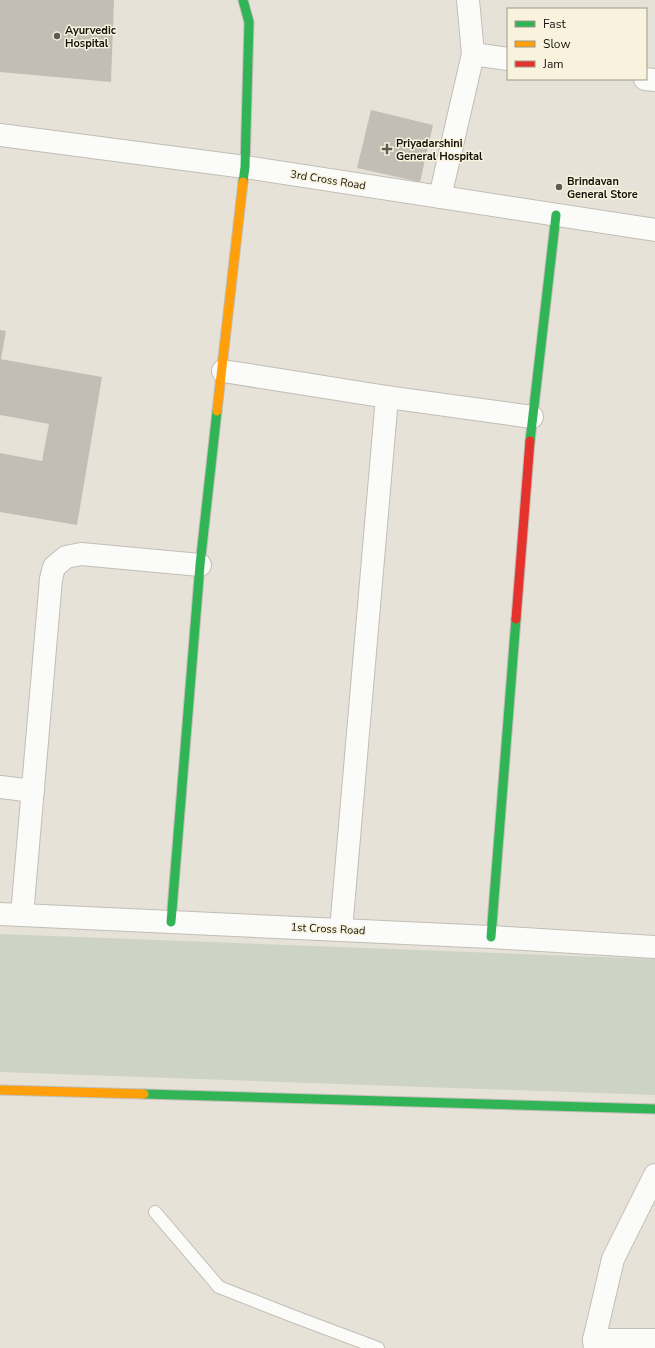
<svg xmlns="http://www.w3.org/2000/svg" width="655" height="1348" viewBox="0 0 655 1348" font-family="'Nunito Sans',sans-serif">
<rect width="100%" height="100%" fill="#e6e2d7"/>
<!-- green -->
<path fill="#cdd4c6" d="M0,934L655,959V1095L0,1072Z"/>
<!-- building -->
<g fill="#c2beb5">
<path d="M0,0H114L111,82L0,72Z"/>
<path d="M371,110L433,125L420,182L357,168Z"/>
<path d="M0,330L6,331L1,359H0Z"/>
<path d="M0,359L102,377L77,525L0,512V453L42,461L49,424L0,415Z"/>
</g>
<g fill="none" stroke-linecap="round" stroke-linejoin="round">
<!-- lane casing -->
<g stroke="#c1beb6" stroke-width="14">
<path id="lane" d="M155,1212L219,1287L290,1315L378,1348"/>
</g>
<!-- street casing -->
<g stroke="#c1beb6" stroke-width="24">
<g id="street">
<path d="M473,54L508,59"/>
<path d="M645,79L655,80"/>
<path d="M0,135L245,167L655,230"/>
<path d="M440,197L473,54L468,0"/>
<path d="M223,371L387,397L532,417"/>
<path d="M0,787L33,791"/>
<path d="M0,914L491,937L655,947"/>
<path d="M22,915L51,579L54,567L66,557L81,554L200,565"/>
<path d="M341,930L387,397"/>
<path d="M594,1340H655"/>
<path d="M595,1348L594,1340L613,1259L655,1175"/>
</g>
</g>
<!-- fast casing -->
<g stroke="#c1beb6" stroke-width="11">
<g id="fast">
<path d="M243,0L249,22L245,167L243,182"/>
<path d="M530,441L556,215"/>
<path d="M171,922L200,565L217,411"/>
<path d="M491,937L516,619"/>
<path d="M144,1094L655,1109"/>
</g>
</g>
<!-- slow casing -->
<g stroke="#c1beb6" stroke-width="11">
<g id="slow">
<path d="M217,411L243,182"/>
<path d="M0,1090L144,1094"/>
</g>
</g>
<!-- jam casing -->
<g stroke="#c1beb6" stroke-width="11">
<path id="jam" d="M516,619L530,441"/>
</g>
<!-- lane -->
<use href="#lane" stroke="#fbfbf9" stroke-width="12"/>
<!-- street -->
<use href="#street" stroke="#fbfbf9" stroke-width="22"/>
<!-- fast -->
<use href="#fast" stroke="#30b455" stroke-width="9"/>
<!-- slow -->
<use href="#slow" stroke="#ff9f0a" stroke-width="9"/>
<!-- jam -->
<use href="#jam" stroke="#e5322d" stroke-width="9"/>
</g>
<!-- markers -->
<g fill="#5e5b53" stroke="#f9f3de" stroke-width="1.5">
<circle cx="57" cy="36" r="4"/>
<path d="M385 143h4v4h4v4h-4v4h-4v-4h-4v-4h4z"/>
<circle cx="559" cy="187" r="4"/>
</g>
<g text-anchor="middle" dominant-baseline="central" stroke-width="3" stroke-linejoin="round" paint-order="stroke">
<!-- poi labels -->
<g font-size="11" font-weight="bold" fill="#15130c" stroke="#f9f3de" text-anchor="start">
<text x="65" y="30">Ayurvedic<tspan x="65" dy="13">Hospital</tspan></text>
<text x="396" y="143">Priyadarshini<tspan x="396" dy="13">General Hospital</tspan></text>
<text x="567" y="181">Brindavan<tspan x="567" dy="13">General Store</tspan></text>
</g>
<!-- street labels -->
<g font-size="11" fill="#15130c" stroke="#f9f3de">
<text transform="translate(328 180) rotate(9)">3rd Cross Road</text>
<text transform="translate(328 929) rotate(3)">1st Cross Road</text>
</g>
</g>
<!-- legend -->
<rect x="507" y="8" width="140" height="72" fill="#f9f3de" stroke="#9e998a"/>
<rect x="515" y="21" width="20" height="6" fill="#30b455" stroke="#9e998a"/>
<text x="543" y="28" font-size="12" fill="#15130c">Fast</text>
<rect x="515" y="41" width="20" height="6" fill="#ff9f0a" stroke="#9e998a"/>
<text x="543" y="48" font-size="12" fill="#15130c">Slow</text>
<rect x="515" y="61" width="20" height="6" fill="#e5322d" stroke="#9e998a"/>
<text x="543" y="68" font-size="12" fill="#15130c">Jam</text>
</svg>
